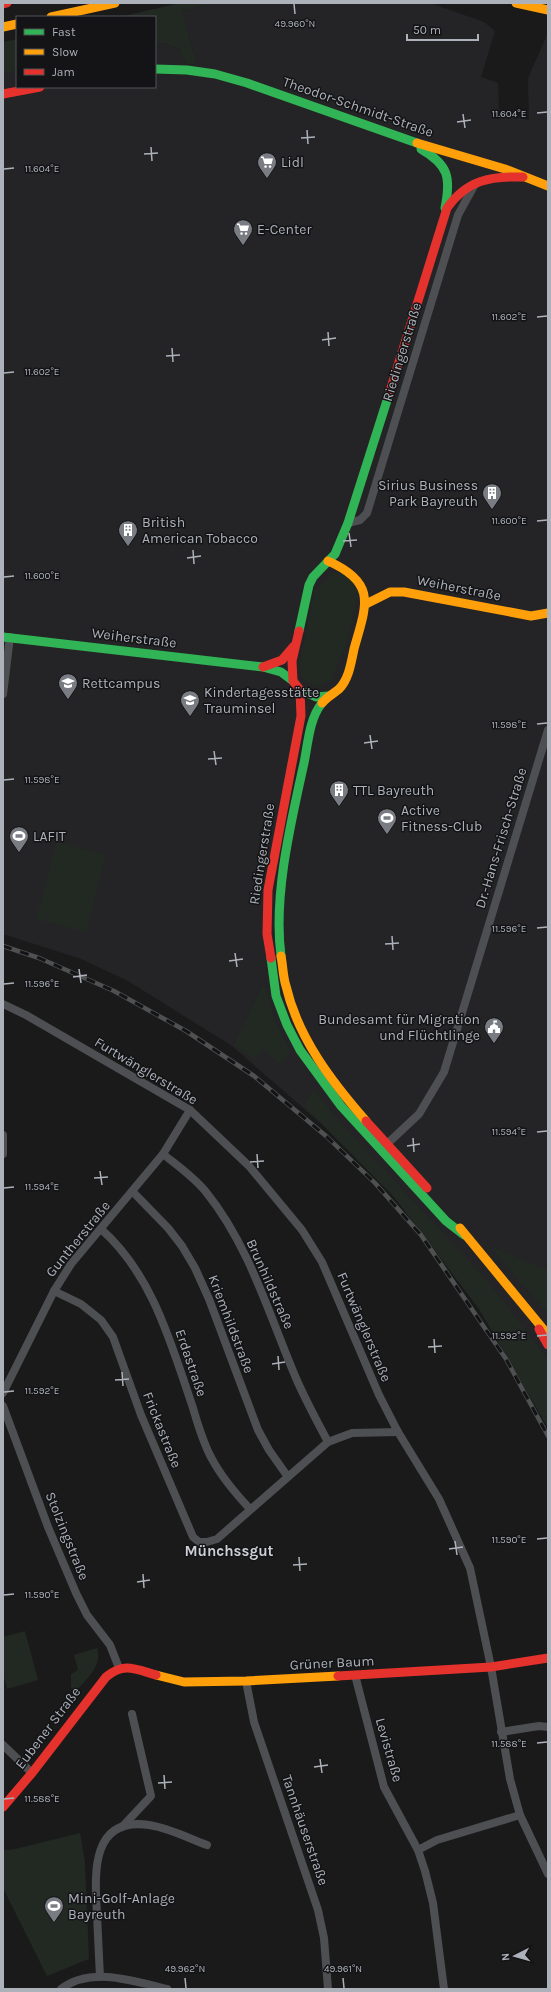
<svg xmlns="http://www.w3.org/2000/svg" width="551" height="1992" viewBox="0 0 551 1992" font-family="Karla,sans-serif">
<rect width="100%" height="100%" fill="#1a1a1a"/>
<!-- built -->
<path fill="#242426" d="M216,3H430L484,22L495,31L481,77L498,83L499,112L529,120L528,78L548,33V1371L386,1180L232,1046L128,981L81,959L3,934V74L17,71V87H155V44L164,43L179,49L186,64L197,65L182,11Z"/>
<!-- green -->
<g fill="#222923">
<path d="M180,3H216L182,11L197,65L186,64L179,49L164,43L155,44V17H120Z"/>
<path d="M17,39V71L3,74V42Z"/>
<path d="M334,572L345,573L355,578L358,595L345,647L331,680L319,686L308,683L300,675L299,664L315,591Z"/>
<path d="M57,842L106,855L86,932L36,919Z"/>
<path d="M264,983L274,1019L290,1052L280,1064L262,1050L254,1059L234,1045Z"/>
<path d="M314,1089L336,1118L485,1278L547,1358L548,1428L479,1309L394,1197L304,1106Z"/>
<path d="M489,1246L548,1270V1313Z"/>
<path d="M25,1631L38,1680L7,1689L3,1674V1637Z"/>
<path d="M97,1648C103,1666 87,1678 76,1691L71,1688V1674L78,1670L74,1655Z"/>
<path d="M80,1833L85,1863L89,1959L47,1976L3,1888V1850H11Z"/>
</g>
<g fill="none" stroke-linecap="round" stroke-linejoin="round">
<!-- street -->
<g stroke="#4e4f53" stroke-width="8">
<path d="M348,523L360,520L367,513L458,215L475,184"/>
<path d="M3,694L10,637"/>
<path d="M3,1004L26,1015L190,1110L249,1166L302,1230L322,1262L379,1395L398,1432L439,1499L470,1568L491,1667L510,1779L520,1815L548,1874"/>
<path d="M3,1135V1154"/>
<path d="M387,1144L419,1114L444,1072L548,730"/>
<path d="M163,1154C178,1166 194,1177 206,1192C248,1244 268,1311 293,1371C303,1396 316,1419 328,1442"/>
<path d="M133,1192L168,1228L182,1246L195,1268L209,1299L258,1430L269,1450L288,1477"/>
<path d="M101,1229C153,1275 171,1344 193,1408C198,1425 203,1443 212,1459C222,1478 236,1494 250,1509"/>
<path d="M54,1291L81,1304L101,1320L113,1337L141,1415L193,1537L199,1542H207L217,1539L328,1442L352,1433L398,1432"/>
<path d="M3,1393L54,1291L71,1264L163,1154L190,1110"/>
<path d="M3,1406L48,1527L76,1593L87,1615L110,1645L119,1668"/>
<path d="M355,1675L384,1787L418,1850L425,1871L433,1903L444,1989"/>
<path d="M246,1681L254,1722L318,1910L324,1938L328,1989"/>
<path d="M501,1732L539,1726L548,1727"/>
<path d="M3,1745L32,1773"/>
<path d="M122,1827L151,1796L132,1714"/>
<path d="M418,1850L437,1840L520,1815"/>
<path d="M100,1977C99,1956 98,1936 97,1915C95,1877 89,1816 149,1825C169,1828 188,1838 207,1845"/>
<path d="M61,1989C91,1966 134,1981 167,1989"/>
</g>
<!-- fast -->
<g stroke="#30b455" stroke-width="9">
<path d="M155,69L187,70L215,74L247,83L417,143"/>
<path d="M421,149C449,165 451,178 445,208"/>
<path d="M299,631L309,585L313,577L335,554L348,523L390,391"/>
<path d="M3,637L263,667L281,672L293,681"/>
<path d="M300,690L316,697L328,696"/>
<path d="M281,956C273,896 291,822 304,763C308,744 309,719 322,703"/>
<path d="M271,958L276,996L287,1025L300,1050L341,1106L446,1221L464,1235"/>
</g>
<!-- slow -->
<g stroke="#ff9f0a" stroke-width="9">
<path d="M516,3L548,10"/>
<path d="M51,17L115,3"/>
<path d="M3,27L17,24"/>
<path d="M417,143L505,169L548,186"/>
<path d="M366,604L390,592H404L531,616L548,613"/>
<path d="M322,703C327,697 333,694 339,689C349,679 351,663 354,649C366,606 378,583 328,561"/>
<path d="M281,956C283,966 283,977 286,986C298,1038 332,1082 366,1121"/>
<path d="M460,1228L548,1335"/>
<path d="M156,1675L184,1682L246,1681L338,1676"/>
</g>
<!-- jam -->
<g stroke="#e5322d" stroke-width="9">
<path d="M3,4L7,3"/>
<path d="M3,94L40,87"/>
<path d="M390,391L447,208C467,180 490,176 523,177"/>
<path d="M263,667L282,660L294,646"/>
<path d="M271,958L267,934L268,890L301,716L300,690L293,681L292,661L299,631"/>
<path d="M366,1121L427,1188"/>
<path d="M539,1329L548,1345"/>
<path d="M338,1676L491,1667L548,1658"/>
<path d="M3,1807L32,1773L106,1677C124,1662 135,1669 156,1675"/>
</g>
<!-- rail casing -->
<g stroke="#4e5052" stroke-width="4.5">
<path id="rail" d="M3,946L39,958L114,991L186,1031L254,1076L326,1136L375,1183L421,1235L506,1359L548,1436"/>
</g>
<!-- rail -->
<use href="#rail" stroke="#141416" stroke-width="3" stroke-dasharray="9" stroke-linecap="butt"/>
</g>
<!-- ticks -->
<path fill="none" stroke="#acb1ba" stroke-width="1.5" d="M294,4L295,14M537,113L547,112M463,114L465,128M457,122L471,120M307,130L308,144M301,138L315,137M151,147L152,161M144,154L158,153M4,169L14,168M537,317L547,316M328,332L329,346M322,340L336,338M172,348L173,362M166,356L180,355M4,373L14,372M537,521L547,520M349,533L351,547M343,541L357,540M193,550L194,564M187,558L201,556M4,577L14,576M537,724L547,723M370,735L372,749M364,743L378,741M214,751L216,765M208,759L222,758M4,780L14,779M537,928L547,927M392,936L393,950M385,944L399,943M235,953L237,967M229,961L243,959M79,969L81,983M73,977L87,975M4,984L14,983M537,1132L547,1131M413,1138L414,1152M407,1146L420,1144M257,1154L258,1168M250,1162L264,1161M100,1171L102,1185M94,1178L108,1177M4,1188L14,1187M537,1336L547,1335M434,1339L435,1353M428,1347L442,1346M278,1356L279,1370M272,1364L285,1362M122,1372L123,1386M115,1380L129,1379M4,1392L14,1391M537,1539L547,1538M455,1541L457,1555M449,1549L463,1547M299,1557L300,1571M293,1565L307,1564M143,1574L144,1588M137,1582L150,1580M4,1595L14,1594M537,1743L547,1742M320,1759L322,1773M314,1767L328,1765M164,1775L165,1789M158,1783L172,1782M4,1799L14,1798M185,1978L186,1988M343,1978L344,1988"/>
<!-- icons -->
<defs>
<g id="supermarket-pin" transform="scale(1)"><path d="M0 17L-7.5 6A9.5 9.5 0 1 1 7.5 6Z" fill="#797c82" stroke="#141416"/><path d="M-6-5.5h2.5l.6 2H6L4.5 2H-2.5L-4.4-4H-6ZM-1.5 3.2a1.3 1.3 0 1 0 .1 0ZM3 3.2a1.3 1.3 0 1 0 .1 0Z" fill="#fff"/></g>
<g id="building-pin" transform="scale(1)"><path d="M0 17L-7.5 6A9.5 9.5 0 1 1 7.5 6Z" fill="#797c82" stroke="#141416"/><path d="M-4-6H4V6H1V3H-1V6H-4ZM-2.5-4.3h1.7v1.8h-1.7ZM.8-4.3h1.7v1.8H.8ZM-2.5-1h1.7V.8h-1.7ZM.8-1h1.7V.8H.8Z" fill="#fff"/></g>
<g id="school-pin" transform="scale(1)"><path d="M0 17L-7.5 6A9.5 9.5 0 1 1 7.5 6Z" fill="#797c82" stroke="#141416"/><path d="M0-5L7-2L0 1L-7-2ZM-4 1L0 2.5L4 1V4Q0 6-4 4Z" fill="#fff"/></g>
<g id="stadium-pin" transform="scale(1)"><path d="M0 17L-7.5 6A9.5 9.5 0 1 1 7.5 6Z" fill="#797c82" stroke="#141416"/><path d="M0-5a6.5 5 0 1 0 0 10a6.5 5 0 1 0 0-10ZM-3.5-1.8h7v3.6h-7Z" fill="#fff"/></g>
<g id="civic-pin" transform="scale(1)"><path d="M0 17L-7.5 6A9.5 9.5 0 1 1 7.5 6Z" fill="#797c82" stroke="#141416"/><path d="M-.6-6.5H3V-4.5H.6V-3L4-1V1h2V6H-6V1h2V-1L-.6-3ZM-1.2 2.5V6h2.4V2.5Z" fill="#fff"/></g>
</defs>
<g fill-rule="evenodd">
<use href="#supermarket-pin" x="267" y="162"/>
<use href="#supermarket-pin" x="243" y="229"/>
<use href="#building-pin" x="492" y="493"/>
<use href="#building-pin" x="128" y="530"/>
<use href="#school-pin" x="68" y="683"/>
<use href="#school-pin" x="190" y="700"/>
<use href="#building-pin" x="339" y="790"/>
<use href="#stadium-pin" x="387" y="818"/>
<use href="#stadium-pin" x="19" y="836"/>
<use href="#civic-pin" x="494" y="1027"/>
<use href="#stadium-pin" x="54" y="1906"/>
</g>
<g text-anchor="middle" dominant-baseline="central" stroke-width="3" stroke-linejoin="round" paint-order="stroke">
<!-- street labels -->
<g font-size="14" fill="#acb1ba" stroke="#141416">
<text transform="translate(358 107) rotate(19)">Theodor-Schmidt-Straße</text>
<text transform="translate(402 352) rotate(-73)">Riedingerstraße</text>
<text transform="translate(459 588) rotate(11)">Weiherstraße</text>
<text transform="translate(134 638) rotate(7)">Weiherstraße</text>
<text transform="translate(501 838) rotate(-73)">Dr.-Hans-Frisch-Straße</text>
<text transform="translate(262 854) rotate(-81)">Riedingerstraße</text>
<text transform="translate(146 1071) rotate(31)">Furtwänglerstraße</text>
<text transform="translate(78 1239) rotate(-51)">Guntherstraße</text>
<text transform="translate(270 1284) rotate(66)">Brunhildstraße</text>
<text transform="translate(231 1324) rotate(69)">Kriemhildstraße</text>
<text transform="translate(364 1327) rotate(67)">Furtwänglerstraße</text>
<text transform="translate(191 1363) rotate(71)">Erdastraße</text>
<text transform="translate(162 1430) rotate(68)">Frickastraße</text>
<text transform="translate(67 1536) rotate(68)">Stolzingstraße</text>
<text transform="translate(332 1663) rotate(-3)">Grüner Baum</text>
<text transform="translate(48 1728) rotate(-53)">Eubener Straße</text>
<text transform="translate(389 1750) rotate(74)">Levistraße</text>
<text transform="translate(305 1830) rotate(71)">Tannhäuserstraße</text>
</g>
<!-- poi labels -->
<g font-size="14" fill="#acb1ba" stroke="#141416" text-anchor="start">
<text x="281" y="162">Lidl</text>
<text x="257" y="229">E-Center</text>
<text x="478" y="485" text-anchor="end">Sirius Business<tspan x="478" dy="16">Park Bayreuth</tspan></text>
<text x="142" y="522">British<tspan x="142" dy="16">American Tobacco</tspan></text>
<text x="82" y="683">Rettcampus</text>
<text x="204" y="692">Kindertagesstätte<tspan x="204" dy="16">Trauminsel</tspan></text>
<text x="353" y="790">TTL Bayreuth</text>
<text x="401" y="810">Active<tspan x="401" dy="16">Fitness-Club</tspan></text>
<text x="33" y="836">LAFIT</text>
<text x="480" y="1019" text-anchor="end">Bundesamt für Migration<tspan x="480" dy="16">und Flüchtlinge</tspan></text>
<text x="68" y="1898">Mini-Golf-Anlage<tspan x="68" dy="16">Bayreuth</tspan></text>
</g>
<!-- neighbourhood labels -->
<g font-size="15" font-weight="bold" fill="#cdcfd6" stroke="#141416">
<text x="229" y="1551">Münchssgut</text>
</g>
</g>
<g font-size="10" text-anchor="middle" fill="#acb1ba" stroke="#141416" stroke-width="3" stroke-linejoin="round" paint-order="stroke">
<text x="295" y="27">49.960°N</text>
<text x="509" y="117">11.604°E</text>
<text x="42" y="172">11.604°E</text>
<text x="509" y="320">11.602°E</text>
<text x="42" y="375">11.602°E</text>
<text x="509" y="524">11.600°E</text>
<text x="42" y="579">11.600°E</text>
<text x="509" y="728">11.598°E</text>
<text x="42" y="783">11.598°E</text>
<text x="509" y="932">11.596°E</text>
<text x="42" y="987">11.596°E</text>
<text x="509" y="1135">11.594°E</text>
<text x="42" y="1190">11.594°E</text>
<text x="509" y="1339">11.592°E</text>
<text x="42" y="1394">11.592°E</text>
<text x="509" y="1543">11.590°E</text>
<text x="42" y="1598">11.590°E</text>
<text x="509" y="1747">11.588°E</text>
<text x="42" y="1802">11.588°E</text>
<text x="185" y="1972">49.962°N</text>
<text x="343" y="1972">49.961°N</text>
</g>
<!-- border -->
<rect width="551" height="1992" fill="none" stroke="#acb1ba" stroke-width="8"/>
<!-- legend -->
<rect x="16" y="16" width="140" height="72" fill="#141416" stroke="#515358"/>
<rect x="24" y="29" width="20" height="6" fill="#30b455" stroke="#515358"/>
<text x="52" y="36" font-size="12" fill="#acb1ba">Fast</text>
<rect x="24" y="49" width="20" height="6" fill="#ff9f0a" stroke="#515358"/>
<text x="52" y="56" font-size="12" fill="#acb1ba">Slow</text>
<rect x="24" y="69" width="20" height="6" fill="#e5322d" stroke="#515358"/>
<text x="52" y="76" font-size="12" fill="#acb1ba">Jam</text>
<!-- north arrow -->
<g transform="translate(515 1956) rotate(264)" stroke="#141416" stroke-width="3" paint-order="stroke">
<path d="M0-3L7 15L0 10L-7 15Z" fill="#acb1ba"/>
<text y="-6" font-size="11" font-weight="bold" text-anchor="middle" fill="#acb1ba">N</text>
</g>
<!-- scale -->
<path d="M407 34v6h71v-6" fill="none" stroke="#acb1ba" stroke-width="2"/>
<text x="413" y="34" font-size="12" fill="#acb1ba" stroke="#141416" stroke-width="3" paint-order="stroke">50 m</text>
</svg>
